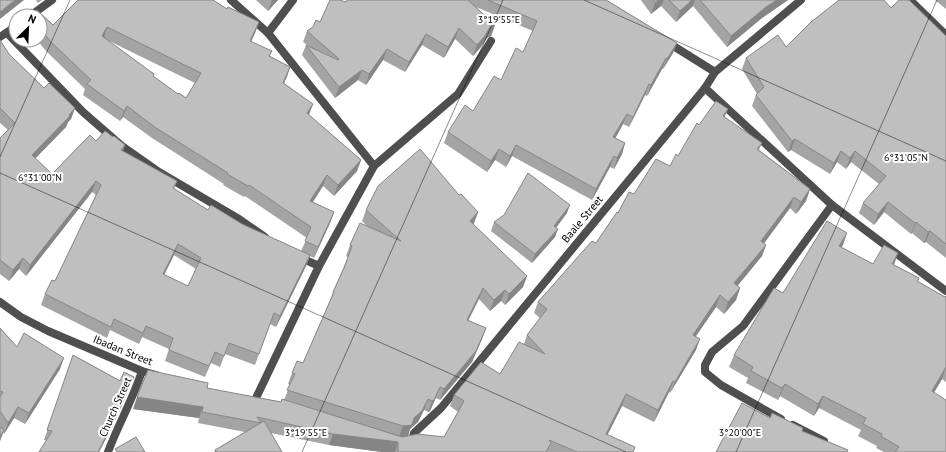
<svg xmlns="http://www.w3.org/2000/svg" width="946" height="452" viewBox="0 0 946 452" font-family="'PT Sans',sans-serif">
<rect width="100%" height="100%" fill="#fff"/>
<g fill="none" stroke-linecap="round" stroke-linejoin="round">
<!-- street -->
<g stroke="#4f4f4f" stroke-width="8">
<path d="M231,0L268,33L374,166"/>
<path d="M910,0L946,35"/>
<path d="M30,16L52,0"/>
<path d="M7,33L83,112L122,146L159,172L239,219L265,237"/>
<path d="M268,33L293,0"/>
<path d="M0,37L16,26"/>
<path d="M667,42L715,72"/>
<path d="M705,88L832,205L946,291"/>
<path d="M299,257L319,266"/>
<path d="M0,302L21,317L48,331L142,371L156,375"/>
<path d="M256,398L319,266L374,166L458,94L491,41"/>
<path d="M781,419L721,385L705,372V365L712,352L743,326L832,205"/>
<path d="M793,425L824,441"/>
<path d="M408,442L412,441L414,433L441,408L705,88L715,72L801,0"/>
<path d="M108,452C118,425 133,399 142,371"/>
</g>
</g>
<!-- wall -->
<g fill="#a4a4a4" fill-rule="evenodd">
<path d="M36,0H42L38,3Z"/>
<path d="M78,0H213L227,9L228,7L259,22L255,33L251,42L272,51L270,56L290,67L284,83L313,104L309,115L361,160L357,171L334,196L323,186L313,202L334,212L330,223L314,258L310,256L306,266L276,327L270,324L255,365L225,354L220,367L211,363L205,377L165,361L169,349L142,337L139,344L110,330L107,338L41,305L45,294L52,280L55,281L96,195L92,192L26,276L19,269L9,281L0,274V138L8,130L0,123V40L9,54L44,88L49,83L75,108L71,119L68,122L66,127L35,158L52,174L90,135L96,141L105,131L113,137L114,136L125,145L123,151L177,181L174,189L208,210L211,205L242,224L301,251L307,238L245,196L244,197L223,185L224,184L152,138L123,117L120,121L83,95L85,89L47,52L37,40H40V16H26L27,13L31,9L34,11L37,10L53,25ZM107,40L195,83L186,98L179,93L178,94L153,76L154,74ZM174,255L196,269L188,286L164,275Z"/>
<path d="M256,0H278L268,11Z"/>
<path d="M347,0H606L677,43L673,53L663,69H662L647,96L645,95L629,127L623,124L615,138L625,143L622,154L614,169L610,167L592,200L512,156L506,167L495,160L487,172L444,143L448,132L473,111L501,80L523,52L533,31L476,7L495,25L491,36L487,38L480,48L473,56L455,39L444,58L422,45L405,72L383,60L366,85L358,80L335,98L302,55L306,45H307L303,42L307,31L320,22L346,2Z"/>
<path d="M641,0H788L762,18L727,47L693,6L676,22L661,6L651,14Z"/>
<path d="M935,0H946V9Z"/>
<path d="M891,8L946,36V258L926,242L924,243L912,233L911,234L884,212L874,225L859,213L863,203L879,184L851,162L846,169L837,162L830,174L791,150L788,152L752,106L756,95L757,94L742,69L746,58L786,47Z"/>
<path d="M728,109L724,118L762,143L759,150L810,189L806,201L796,214L790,208L764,243L766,245L762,256L737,286L740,288L736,300L724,314L716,307L696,336V350L670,393L669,392L654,422L622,406L607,435L633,452H382L329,445L271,433L282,452H214L215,450L245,432L198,423L199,418L133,409L207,388L281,402L284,400L290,385L288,384L292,373L303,363L329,303L333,292L348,257L346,256L350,245L368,227L362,221L366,210L459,195L478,212L474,223L473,224L527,276L523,287L505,305L501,301L490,311L479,299L468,320L486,328L482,339L472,362L440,400L436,398L430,411L428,412L424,410L418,422L410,429L408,436L444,437L458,412L450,406L454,395L500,374L524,344L527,335L540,318L534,313L538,302L596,243L618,213L634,194L670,166L678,156L699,125Z"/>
<path d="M567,213L556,228L555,237L532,263L491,231L494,222Z"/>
<path d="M843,245L841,248L873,264L894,265L919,278L918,282L945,297L946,296V382L942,379L934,392L946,452H884L876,448L877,446L858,436L861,430L819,408L814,416L780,396L778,400L746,383L748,378L729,367L734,355L783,293Z"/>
<path d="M0,328L17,347L60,369L25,424L14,418L4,434L3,432L0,441Z"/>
<path d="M73,355L130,386L114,423L99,452H39L46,440H44Z"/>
</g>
<!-- shaded-wall -->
<g fill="#868686">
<path d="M15,0H24L0,19V12Z"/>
<path d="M272,0H278L268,11Z"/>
<path d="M659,0H664L661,6L651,14L655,3Z"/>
<path d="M692,0H695L693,6L676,22L680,11Z"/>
<path d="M777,0H788L762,18L727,47L731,36L766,7Z"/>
<path d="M259,22L255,33L246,52L250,41Z"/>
<path d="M495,25L491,36L487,38L480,48L473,56L477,45L490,27Z"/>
<path d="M107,27L104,38L102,36Z"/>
<path d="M459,28L455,39L444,58L448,47Z"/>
<path d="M426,34L422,45L405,72L409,62Z"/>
<path d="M677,43L673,53L663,69L667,59Z"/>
<path d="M387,49L383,60L366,85L369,74Z"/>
<path d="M666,58L662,69L647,96L651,85Z"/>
<path d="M290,67L287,77L279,93L283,83Z"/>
<path d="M362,70L358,80L335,98L339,87Z"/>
<path d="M649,84L645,95L629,127L633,117Z"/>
<path d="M313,104L309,114L307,113Z"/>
<path d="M127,106L123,117L120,121L124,111Z"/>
<path d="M75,108L71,119L68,122L66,127L28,166L32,155Z"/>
<path d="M728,109L723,120V116Z"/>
<path d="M627,114L623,124L610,148L613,137Z"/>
<path d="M795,139L791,150L788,152L792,141Z"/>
<path d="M625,143L622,154L614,169L617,158Z"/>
<path d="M125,145L121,156V150Z"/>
<path d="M516,145L512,156L506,167L510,156Z"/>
<path d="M499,149L495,160L487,172L491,161Z"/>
<path d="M841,151L837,162L830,174L834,163Z"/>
<path d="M855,151L851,162L846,169L850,158Z"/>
<path d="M614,156L610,167L592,200L596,189Z"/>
<path d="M361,160L357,171L334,196L338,185Z"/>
<path d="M327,175L323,186L306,212L310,201Z"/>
<path d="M96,181L92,192L26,276L30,265Z"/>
<path d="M810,189L806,201L796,214L801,202Z"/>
<path d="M794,197L790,208L757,253L761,241Z"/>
<path d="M888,202L884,212L874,225L878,214Z"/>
<path d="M570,205L567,213L551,234L554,226Z"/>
<path d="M334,212L330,223L314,258L318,247Z"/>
<path d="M478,212L474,223L466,232L470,221Z"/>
<path d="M916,222L912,233L911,234L915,223Z"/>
<path d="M558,229L555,237L532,263L535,254Z"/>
<path d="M930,231L926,242L924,243L928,232Z"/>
<path d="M847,233L843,245L835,258L839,246Z"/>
<path d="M178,244L174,255L159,285L163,274Z"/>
<path d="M766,245L762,256L730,295L734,283Z"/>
<path d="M898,253L894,265L892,264Z"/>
<path d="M310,255L306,266L276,327L280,316Z"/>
<path d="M23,258L19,269L9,281L13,270Z"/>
<path d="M527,276L523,287L505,305L509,294Z"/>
<path d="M483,288L479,299L463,331L467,320Z"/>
<path d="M740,288L736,300L724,314L728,302Z"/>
<path d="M505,290L501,301L490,311L494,300Z"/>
<path d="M720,295L716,307L689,346L693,335Z"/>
<path d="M146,326L142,337L139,344L143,333Z"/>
<path d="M486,328L482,339L472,362L440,400L444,389Z"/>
<path d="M700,339L696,350L670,393L675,382Z"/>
<path d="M64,358L60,369L25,424L29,413Z"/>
<path d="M946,367L942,379L928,403L932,391Z"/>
<path d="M134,377L130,386L114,423L99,452H98Z"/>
<path d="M673,381L669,392L654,422L658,410Z"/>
<path d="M785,384L780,396L778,400L782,388Z"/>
<path d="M440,387L430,411L428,412L432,401Z"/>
<path d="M626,394L622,406L602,446L606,434Z"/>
<path d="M823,396L819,408L814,416L818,404Z"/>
<path d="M137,397L203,407L199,418L133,409Z"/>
<path d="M428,399L424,410L418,422L410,429L408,436L399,437L403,426L414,418Z"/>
<path d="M18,407L14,418L4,434L8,423Z"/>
<path d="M4,430L0,441V436Z"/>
<path d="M333,434L398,442L395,452H382L329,445Z"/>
</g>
<!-- building -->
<g fill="#bfbfbf" stroke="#868686" fill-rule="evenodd">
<path d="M0,0H15L0,12Z"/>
<path d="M78,0H213L227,9L228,7L259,22L250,41L272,51L269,56L290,67L283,83L313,104L307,113L361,160L338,185L327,175L310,201L334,212L318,247L305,241L311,227L249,185L248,186L227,174L228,173L156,128L127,106L124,111L87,84L91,80L51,42L40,28V16H30L27,13L31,9L34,11L37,10L53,25ZM107,27L201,73L186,98L179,93L178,94L153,76L154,74L102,36Z"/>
<path d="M330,0H340L346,2L347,0H468L495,25L490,27L484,37L477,45L459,28L448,47L426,34L409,62L387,49L369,74L362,70L339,87L306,45L338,60L339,59L307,31L313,27L316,20L320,22Z"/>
<path d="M488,0H606L677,43L667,59L666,58L651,85L649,84L633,117L627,114L613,137L625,143L617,158L614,156L596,189L516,145L510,156L499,149L491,161L448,132L465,105L473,111L494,76L501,80L516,48L523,52L537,21Z"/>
<path d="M653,0H659L655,3Z"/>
<path d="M669,0H692L680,11Z"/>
<path d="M700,0H777L766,7L731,36Z"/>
<path d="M839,0H884L891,8L899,0H909L946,36V244L930,231L928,232L916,222L915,223L888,202L878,214L863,203L886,176L855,151L850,158L841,151L834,163L795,139L792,141L756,95L764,87L746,58L778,35L786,47L811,22Z"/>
<path d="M0,40L9,54L44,88L49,83L75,108L69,115L70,116L32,155L52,174L90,135L96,141L105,131L113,137L114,136L125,145L121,150L177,181L173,188L208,210L211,205L242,224L310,255L280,316L274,313L259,354L229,343L224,356L215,352L209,366L169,350L173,338L146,326L143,333L114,319L111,327L45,294L52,280L55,281L101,185L96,181L30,265L23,258L13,270L0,260V138L15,123L0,108ZM178,244L201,258L188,286L163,274Z"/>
<path d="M716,101L728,109L723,116L762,143L757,149L810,189L801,202L794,197L761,241L766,245L734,283L740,288L728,302L720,295L693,335L700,339L675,382L673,381L658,410L626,394L606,434L635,447L633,452H577L549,440L551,443L546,452H398V442L333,434L257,417L261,423L202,412L203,407L137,397L148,370L208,383L207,388L281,402L282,399L402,437L418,434L444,437L464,401L454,395L481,362L500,374L519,342L545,354L527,335L547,309L538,302L592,241L596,243L617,212L618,213L629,192L634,194L656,159L670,166L676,154L678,156L697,123L699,125Z"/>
<path d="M420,149L459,195L461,194L478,212L470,221L527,276L509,294L505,290L494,300L483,288L467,320L486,328L476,351L444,389L440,387L434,400L432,401L428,399L422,411L414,418L412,425L403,426L287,390L295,374L292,373L297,361L303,363L334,292H333L344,268L352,246L350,245L360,223L401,241L366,210L378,186Z"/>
<path d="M528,173L570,205L554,226L558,229L535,254L494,222L504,215Z"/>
<path d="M827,221L847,233L839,246L873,264L884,245L898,253L892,264L919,278L917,281L945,297L946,296V367L932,391L946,400V452H895L899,447L881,436L882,434L863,424L866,418L823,396L818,404L785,384L782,388L751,371L753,367L734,355L774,288L783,293Z"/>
<path d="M0,328L17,347L24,333L64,358L29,413L18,407L8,423L0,411V397L3,392L0,391Z"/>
<path d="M73,355L120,381L124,372L134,377L118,413L98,452H39L52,431L47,430Z"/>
<path d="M742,403L770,418L772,413L803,428L802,431L848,450L847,452H716Z"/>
<path d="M264,421L282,452H216H217L215,450Z"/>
<path d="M0,427L4,430L0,436Z"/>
<path d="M136,437L145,452H117L115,449Z"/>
</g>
<!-- ticks -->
<path fill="none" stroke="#000" stroke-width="1" stroke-opacity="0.45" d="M584,0L946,161M0,157L70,0M0,173L626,452M302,452L503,0M736,452L937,0"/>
<g text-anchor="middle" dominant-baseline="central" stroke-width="4" stroke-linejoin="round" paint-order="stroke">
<!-- street labels -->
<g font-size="11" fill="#000" stroke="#fff">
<text transform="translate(582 219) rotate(-50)">Baale Street</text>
<text transform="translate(123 350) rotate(22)">Ibadan Street</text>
<text transform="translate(115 407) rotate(-66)">Church Street</text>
</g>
</g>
<g font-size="10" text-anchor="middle" fill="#000" stroke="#fff" stroke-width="4" stroke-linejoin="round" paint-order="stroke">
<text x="499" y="23">3°19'55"E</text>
<text x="906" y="161">6°31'05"N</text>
<text x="40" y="181">6°31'00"N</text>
<text x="306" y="436">3°19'55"E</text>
<text x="740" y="436">3°20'00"E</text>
</g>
<!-- north arrow -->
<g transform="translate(28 28) rotate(24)"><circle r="19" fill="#ffffff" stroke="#999999"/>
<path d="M0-3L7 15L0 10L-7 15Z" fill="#000000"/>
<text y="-6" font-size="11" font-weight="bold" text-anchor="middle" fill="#000000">N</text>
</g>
</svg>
